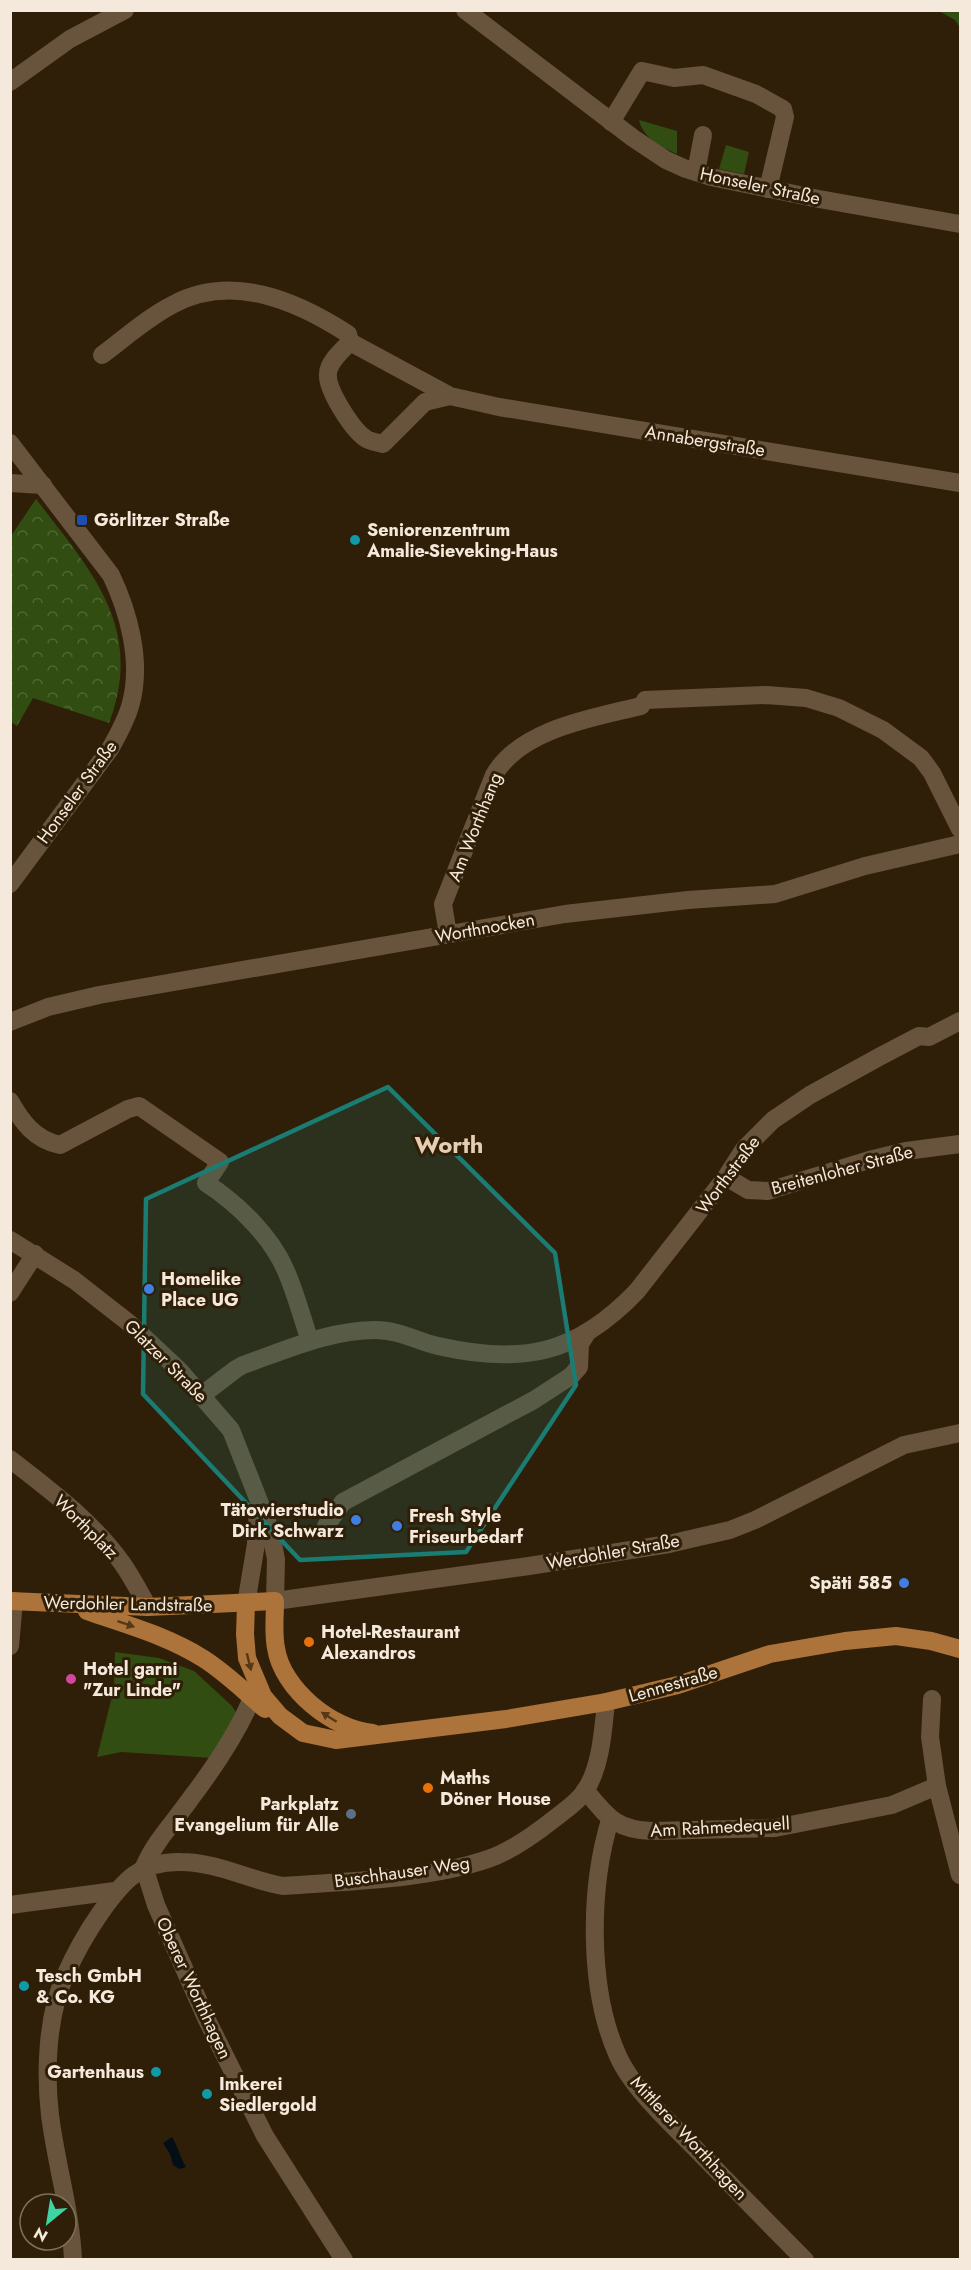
<svg xmlns="http://www.w3.org/2000/svg" width="971" height="2270" viewBox="0 0 971 2270" font-family="Jost,sans-serif">
<defs>
<pattern id="forest-crowns" width="20" height="18" patternUnits="userSpaceOnUse" patternTransform="scale(1.5)"><rect width="20" height="18" fill="#314d12"/><path d="M2 6a3 3 0 1 1 6 0M12 15a3 3 0 1 1 6 0" fill="none" stroke="#4f6734"/></pattern>
</defs>
<rect width="100%" height="100%" fill="#301f08"/>
<!-- green -->
<g fill="#314d12">
<path d="M939,11H960V28L955,20Z"/>
<path d="M639,120L677,131V154C661,147 643,138 639,120Z"/>
<path d="M726,145L749,152L744,174L719,169Z"/>
<path d="M115,1652L159,1658L194,1671L232,1706L237,1714L213,1758L121,1752L97,1757L114,1688Z"/>
</g>
<!-- forest -->
<path fill="url(#forest-crowns)" d="M36,499C91,571 145,627 109,723L33,698L17,726L11,722V536Z"/>
<!-- water -->
<path fill="#040e17" d="M172,2137C178,2147 180,2157 186,2167L180,2169L173,2165L170,2154L163,2143Z"/>
<g fill="none" stroke-linecap="round" stroke-linejoin="round">
<!-- minor -->
<g stroke="#68543c" stroke-width="18">
<path d="M465,10L633,138L666,160L686,169L711,177L819,199L960,224"/>
<path d="M10,82L70,39L125,10"/>
<path d="M611,122L642,71L674,78L703,75L756,94L783,109L785,117L768,189"/>
<path d="M696,172L703,135"/>
<path d="M102,355C125,338 148,317 174,304C233,273 297,301 348,334L350,342"/>
<path d="M450,396L425,402L383,444C377,442 370,442 365,438C352,429 326,389 328,373C329,361 342,351 350,342L450,396L499,407L960,483"/>
<path d="M10,443L111,575C129,613 142,661 131,703C127,719 118,735 110,749L10,884"/>
<path d="M10,483L43,485"/>
<path d="M645,700L766,695L806,698L839,708L883,730L921,758L932,773L960,829"/>
<path d="M448,934L443,904L494,775C521,729 592,718 641,706"/>
<path d="M10,1022L48,1007L99,995L565,914L688,900L775,894L865,866L960,844"/>
<path d="M10,1101C22,1122 35,1140 60,1145L128,1109L139,1106L220,1162L206,1183C238,1204 271,1236 286,1271C296,1294 302,1318 310,1341"/>
<path d="M726,1177L748,1190L768,1191L869,1160L906,1151L960,1144"/>
<path d="M10,1240L74,1280L129,1323L179,1370L231,1430L270,1529L276,1559L275,1601L529,1566L669,1544L699,1537L730,1530L755,1520L904,1445L960,1433"/>
<path d="M10,1293L35,1254"/>
<path d="M202,1395L236,1369L243,1365C286,1350 329,1330 376,1330C398,1330 417,1341 438,1346C522,1365 576,1355 637,1291L726,1177L744,1149L773,1120L810,1095L879,1057L919,1036L929,1037L960,1021"/>
<path d="M10,1459C50,1490 93,1522 122,1563C132,1577 140,1593 148,1607"/>
<path d="M326,1526L343,1502L534,1400L571,1376L579,1367L580,1344L587,1333"/>
<path d="M246,1604L256,1544L258,1507"/>
<path d="M10,1646L14,1601"/>
<path d="M932,1699L930,1737L937,1786L960,1875"/>
<path d="M585,1790C607,1816 615,1830 652,1831L775,1828L892,1805L937,1786"/>
<path d="M610,1820C589,1889 588,1990 618,2056C631,2086 667,2120 690,2143C728,2182 766,2221 805,2260"/>
<path d="M144,1867L156,1905L207,2020L265,2136L344,2260"/>
<path d="M144,1867C155,1841 175,1821 191,1798C213,1769 238,1732 252,1698"/>
<path d="M10,1905L115,1891"/>
<path d="M73,2260C71,2211 56,2164 50,2115C45,2072 47,2016 65,1976C75,1953 87,1932 101,1912C123,1881 140,1861 181,1862C216,1862 249,1880 283,1886C347,1881 427,1880 488,1859C512,1851 535,1834 554,1819C565,1810 577,1803 585,1791C601,1767 603,1731 606,1702"/>
</g>
<!-- major -->
<g stroke="#ac733a" stroke-width="18">
<path d="M10,1601L148,1607L275,1601C275,1617 273,1633 276,1648C282,1689 333,1730 373,1733"/>
<path d="M246,1604L245,1634L247,1658L263,1696L280,1716L303,1733L336,1740L506,1719L606,1702L678,1685L770,1654L845,1641L896,1636L931,1641L960,1649"/>
<path d="M87,1611C127,1625 168,1636 204,1659C226,1673 245,1692 265,1709"/>
</g>
</g>
<!-- one-way arrows -->
<defs><path id="oneway-solid" d="M-6-.8H1V-3.2L6.5 0L1 3.2V.8H-6Z" transform="scale(1.5)"/></defs>
<g fill="#553817">
<use href="#oneway-solid" transform="translate(126 1624) rotate(19)"/>
<use href="#oneway-solid" transform="translate(249 1662) rotate(76)"/>
<use href="#oneway-solid" transform="translate(329 1717) rotate(-148)"/>
</g>
<!-- marked area -->
<path fill="#1a7c73" fill-opacity="0.2" stroke="#1a7c73" stroke-width="4.5" stroke-linejoin="round" d="M388,1087L555,1253L576,1385L466,1552L300,1560L143,1394L146,1199Z"/>
<!-- markers -->
<rect fill="#1a4fb4" stroke="#301f08" stroke-width="2" x="76" y="514" width="12" height="12" rx="3"/>
<g fill="#0f9aa8" stroke="#301f08" stroke-width="2">
<circle cx="355" cy="540" r="6"/>
<circle cx="24" cy="1986" r="6"/>
<circle cx="156" cy="2072" r="6"/>
<circle cx="207" cy="2094" r="6"/>
</g>
<g fill="#3f7fe0" stroke="#301f08" stroke-width="2">
<circle cx="149" cy="1289" r="6"/>
<circle cx="356" cy="1520" r="6"/>
<circle cx="397" cy="1526" r="6"/>
<circle cx="904" cy="1583" r="6"/>
</g>
<g fill="#e8710a" stroke="#301f08" stroke-width="2">
<circle cx="309" cy="1642" r="6"/>
<circle cx="428" cy="1788" r="6"/>
</g>
<circle fill="#d1479c" stroke="#301f08" stroke-width="2" cx="71" cy="1679" r="6"/>
<circle fill="#5c6f8a" stroke="#301f08" stroke-width="2" cx="351" cy="1814" r="6"/>
<g text-anchor="middle" dominant-baseline="central" stroke-width="6" stroke-linejoin="round" paint-order="stroke">
<!-- street labels -->
<g font-size="18" fill="#f5e9db" stroke="#301f08">
<text transform="translate(760 186) rotate(12)">Honseler Straße</text>
<text transform="translate(705 441) rotate(9)">Annabergstraße</text>
<text transform="translate(77 792) rotate(-54)">Honseler Straße</text>
<text transform="translate(475 827) rotate(-68)">Am Worthhang</text>
<text transform="translate(485 928) rotate(-10)">Worthnocken</text>
<text transform="translate(842 1170) rotate(-15)">Breitenloher Straße</text>
<text transform="translate(728 1175) rotate(-53)">Worthstraße</text>
<text transform="translate(166 1361) rotate(45)">Glatzer Straße</text>
<text transform="translate(86 1527) rotate(45)">Worthplatz</text>
<text transform="translate(613 1552) rotate(-10)">Werdohler Straße</text>
<text transform="translate(128 1604) rotate(1)">Werdohler Landstraße</text>
<text transform="translate(673 1684) rotate(-16)">Lennestraße</text>
<text transform="translate(720 1827) rotate(-3)">Am Rahmedequell</text>
<text transform="translate(402 1872) rotate(-8)">Buschhauser Weg</text>
<text transform="translate(194 1988) rotate(65)">Oberer Worthhagen</text>
<text transform="translate(689 2138) rotate(47)">Mittlerer Worthhagen</text>
</g>
<!-- poi labels -->
<g font-size="18" font-weight="bold" fill="#f5e9db" stroke="#301f08" text-anchor="start">
<text x="94" y="520">Görlitzer Straße</text>
<text x="367" y="530">Seniorenzentrum<tspan x="367" dy="21">Amalie-Sieveking-Haus</tspan></text>
<text x="161" y="1279">Homelike<tspan x="161" dy="21">Place UG</tspan></text>
<text x="344" y="1510" text-anchor="end">Tätowierstudio<tspan x="344" dy="21">Dirk Schwarz</tspan></text>
<text x="409" y="1516">Fresh Style<tspan x="409" dy="21">Friseurbedarf</tspan></text>
<text x="892" y="1583" text-anchor="end">Späti 585</text>
<text x="321" y="1632">Hotel-Restaurant<tspan x="321" dy="21">Alexandros</tspan></text>
<text x="83" y="1669">Hotel garni<tspan x="83" dy="21">"Zur Linde"</tspan></text>
<text x="440" y="1778">Maths<tspan x="440" dy="21">Döner House</tspan></text>
<text x="339" y="1804" text-anchor="end">Parkplatz<tspan x="339" dy="21">Evangelium für Alle</tspan></text>
<text x="36" y="1976">Tesch GmbH<tspan x="36" dy="21">&amp; Co. KG</tspan></text>
<text x="144" y="2072" text-anchor="end">Gartenhaus</text>
<text x="219" y="2084">Imkerei<tspan x="219" dy="21">Siedlergold</tspan></text>
</g>
<!-- district labels -->
<g font-size="24" font-weight="bold" fill="#e6ceb3" stroke="#301f08">
<text x="449" y="1144">Worth</text>
</g>
</g>
<!-- border -->
<rect width="971" height="2270" fill="none" stroke="#f5e9db" stroke-width="24"/>
<!-- north arrow -->
<g transform="translate(48 2222) rotate(210)"><circle r="28" fill="#301f08" stroke="#7f705c" stroke-width="1.5"/>
<path d="M0-4.5L10 22L0 15L-10 22Z" fill="#3ed4a3"/>
<text y="-9" font-size="16" font-weight="bold" text-anchor="middle" fill="#f5e9db">N</text>
</g>
</svg>
